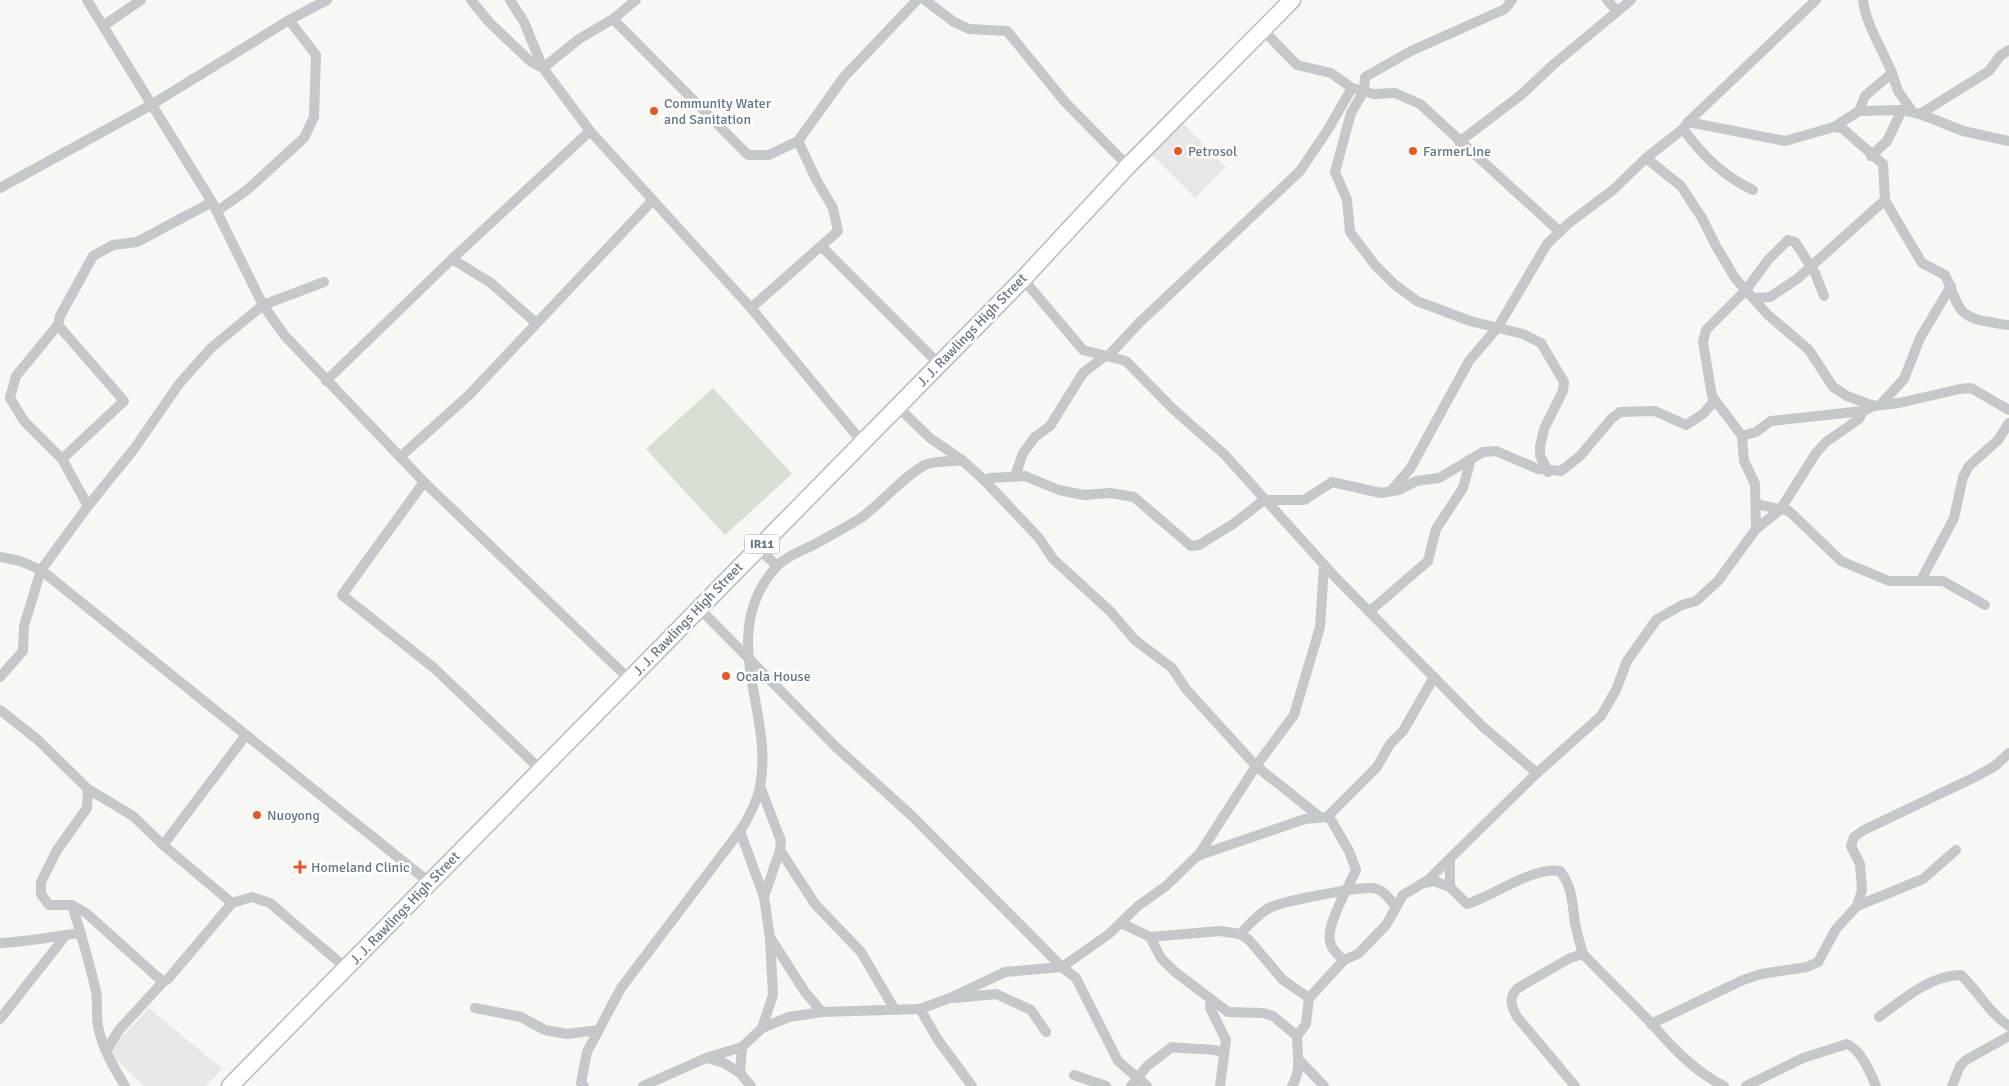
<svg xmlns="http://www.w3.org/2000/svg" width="2009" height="1086" viewBox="0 0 2009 1086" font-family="Signika,sans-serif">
<rect width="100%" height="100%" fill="#f7f7f3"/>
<!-- built -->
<g fill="#e7e8e6">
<path d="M1181,121L1226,167L1195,198L1149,152Z"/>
<path d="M149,1008L222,1069L206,1086H144L108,1052Z"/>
</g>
<!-- green -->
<path fill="#d7ded4" d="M713,388L792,474L725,535L646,449Z"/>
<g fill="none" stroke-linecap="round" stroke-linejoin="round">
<!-- primary casing -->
<g stroke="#b7bbbf" stroke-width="19">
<path id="primary" d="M230,1086L1023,279L1128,166L1292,0"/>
</g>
<!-- street -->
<g stroke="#c4c8cb" stroke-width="10">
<path d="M87,0L212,202L263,305L285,336L424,482L629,679"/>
<path d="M471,0L489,22L530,61L543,68L590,131L751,308L862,442"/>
<path d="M510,0L524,22L543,68L579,39L613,19L636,0"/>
<path d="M925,0L954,22L969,29L1007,31L1065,102L1128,166"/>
<path d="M1512,0L1505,9L1411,51L1365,77L1364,91L1351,113L1335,172L1347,200L1350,232L1375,265L1394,284L1417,301L1470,321L1523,334L1541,343L1564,382L1563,391L1544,429L1540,447V455L1548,472"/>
<path d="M1607,0L1617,11"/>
<path d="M1863,0C1865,22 1883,51 1892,73"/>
<path d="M613,19L748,155H769L798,141L844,77L917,0"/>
<path d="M103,26L141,0"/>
<path d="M1262,29L1297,65L1331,73L1352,88L1374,94L1395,93L1420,104L1560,232"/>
<path d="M1859,111L1865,96L1892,73L1898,91L1912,111"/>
<path d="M1920,114L1989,71L2000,56L2009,50"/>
<path d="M1688,122L1816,0"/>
<path d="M1834,127L1842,128L1883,164L1885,200L1897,221L1922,263L1945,275C1959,303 1954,317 1990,322C1996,323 2002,325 2009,325"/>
<path d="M1683,129C1703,156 1722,175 1753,190"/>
<path d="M1459,142L1521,95L1554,64L1631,0"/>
<path d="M1871,156L1887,141L1902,110"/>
<path d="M1646,158L1681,186L1702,218L1716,246L1735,278L1767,314L1809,350L1833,387L1847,396L1874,406"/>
<path d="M0,188L151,105L289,20L327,0"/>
<path d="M217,211L247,190L304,138L314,117L316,55L289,20"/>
<path d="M822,247L939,364"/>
<path d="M452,259L491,283L536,323"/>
<path d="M1023,279L1083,350L1126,361L1173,409L1224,454L1337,579L1482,726L1537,773"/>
<path d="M1755,298L1770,297L1797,279L1885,200"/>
<path d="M751,308L838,231L833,208L817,181L798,141"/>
<path d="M58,325L124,401L62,459"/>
<path d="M1108,356L1140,322L1300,171L1327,131L1352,88"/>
<path d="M326,381L452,259L590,131"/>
<path d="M1880,405L1904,379L1920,338L1951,286"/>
<path d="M897,406L930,438L962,460L984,480L1039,538L1053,559L1110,611L1135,640L1172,668L1186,689L1256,766L1320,817"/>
<path d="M1742,436L1756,432L1771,421L1863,411"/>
<path d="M400,457L469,395L652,201"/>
<path d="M1015,476L1023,453L1035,437L1050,426L1083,373L1105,356"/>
<path d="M984,480L990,478L1025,476L1059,490L1084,495L1110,493L1134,497L1191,546L1199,545L1233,524L1264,500H1304L1332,482L1381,493L1399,490L1416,481L1439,478L1483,452L1496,451L1538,469L1561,471L1580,456L1612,418L1620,412L1655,411L1686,425L1703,414L1715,400"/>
<path d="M424,482L342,595L434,668L540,769"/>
<path d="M1391,491L1410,469L1469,361L1498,327L1547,244L1569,223L1613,190L1646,158L1683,129L1688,122L1785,141L1834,127L1859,111L1902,110L1920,114L1963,131L2009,141"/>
<path d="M1756,504L1789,511L1841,561L1889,581H1943L1985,605"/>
<path d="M88,506L62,459L24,421L10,398L16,376L58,325L60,316L93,256L113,245L137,242L212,202"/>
<path d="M1756,529L1755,484L1744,461L1742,436L1712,396L1703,342L1706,330L1746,290L1768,260L1788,240L1795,242L1815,273L1824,296"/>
<path d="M758,548L777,566"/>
<path d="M0,557L20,561L41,570L430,883"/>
<path d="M1921,580L1954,518L1963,477L1969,466L1998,440L2009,423"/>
<path d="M699,608L836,747L912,816L1062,967L1076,978L1118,1061L1147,1086"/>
<path d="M1369,612L1428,561L1436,529L1463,488L1471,459"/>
<path d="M0,677L23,651L24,626L41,570L88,506L134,449L179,384L211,348L263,305L324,282"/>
<path d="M0,710L38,740L88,789L133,816L163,845L232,903L252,897L270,903L346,968"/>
<path d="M88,789L87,808L57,850L41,882V894L49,905H72L86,913L163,982L168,979L232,903"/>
<path d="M1327,817L1377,767L1390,744L1403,731L1434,677"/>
<path d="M740,831L764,897"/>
<path d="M163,845L246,735"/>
<path d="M780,850L815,904L861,952L895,1010"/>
<path d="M1198,856L1256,766L1294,715L1320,627L1324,566"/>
<path d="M1450,859V887L1467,904C1493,896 1534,866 1560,871C1573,888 1572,903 1575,923C1577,933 1580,944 1583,954"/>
<path d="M1424,883L1434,881L1450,887"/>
<path d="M72,905C81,933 89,962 96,991C98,1002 96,1015 98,1026C102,1048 114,1068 125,1086"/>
<path d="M1857,906L1923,879L1956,850"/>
<path d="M1121,923L1150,937L1220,931L1240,934L1249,940L1283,980L1309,998"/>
<path d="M1240,934C1249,925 1258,914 1269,908C1282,901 1357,887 1372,888C1383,889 1389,898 1395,906"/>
<path d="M1150,937L1161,958L1174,971L1228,1012L1263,1013L1273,1016L1297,1036"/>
<path d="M771,939L805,992L822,1012"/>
<path d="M0,943C27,942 54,936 81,933"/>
<path d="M955,998L996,994L1031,1010L1046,1032"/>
<path d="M1211,1000L1210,1008L1226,1040L1220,1086"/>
<path d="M475,1008L521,1017L545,1030L567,1034L599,1030"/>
<path d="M920,1009L938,1040L972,1086"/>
<path d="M1879,1017C1903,999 1931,975 1961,975C1978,991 1989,1013 2009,1026"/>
<path d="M0,1019L66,935"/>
<path d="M1651,1024L1743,980L1761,974L1807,967L1818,962L1836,929L1857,906L1862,890L1860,864L1851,846L1854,837L1864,830L1973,778L1995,766L2009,753"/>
<path d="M762,1028L789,1017L822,1012L920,1009L950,998L1005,972L1062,967L1109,934L1138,906L1166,886L1197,856L1305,819L1327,817L1331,820L1349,851L1356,870C1349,886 1326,925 1330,941C1331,949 1338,955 1344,960"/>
<path d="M742,1047L740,1073L751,1086"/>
<path d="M106,1051L119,1030L163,982"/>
<path d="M707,1058L724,1063L740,1073"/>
<path d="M1300,1061L1324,1086"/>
<path d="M1074,1075L1106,1086"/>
<path d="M584,1086L581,1083L587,1052L621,988L740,831C749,817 757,803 760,786C775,712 715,636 776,567C786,556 802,551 815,544C830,536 846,527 861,518C883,502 901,478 925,465C934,460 952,462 962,460"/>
<path d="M643,1086L706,1058L742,1047L762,1028L773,995L770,938L764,897L780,850L781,841L760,786"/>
<path d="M1131,1086L1147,1066L1172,1047C1189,1050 1208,1047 1224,1052"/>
<path d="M1292,1086C1302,1069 1297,1055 1297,1036L1306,1024L1309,998L1344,960L1358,954L1386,925L1403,895L1428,880L1537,773L1601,716L1616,690L1627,661L1657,619L1682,605L1696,601L1718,581L1756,529L1780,510L1816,453L1826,442L1859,419L1863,411L1874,406L1899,403L1960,389L1971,388L2009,410"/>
<path d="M1575,1086L1517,1017C1511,1006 1508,997 1518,988L1570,958L1583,954C1605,977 1629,1000 1651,1023C1672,1047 1695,1072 1724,1086"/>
<path d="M1746,1086L1803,1058L1847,1044C1861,1050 1870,1072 1876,1086"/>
<path d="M1952,1086L1960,1066L1966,1060L2009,1036"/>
</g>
<!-- primary -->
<use href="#primary" stroke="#fff" stroke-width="16"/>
</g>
<!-- markers -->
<g fill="#ec551e" stroke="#fff" stroke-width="2">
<circle cx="654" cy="111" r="5"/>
<circle cx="1178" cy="151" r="5"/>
<circle cx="1413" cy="151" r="5"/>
<circle cx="726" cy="676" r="5"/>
<circle cx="257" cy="815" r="5"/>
<path d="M297.5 859.5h5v5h5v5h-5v5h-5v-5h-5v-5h5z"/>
</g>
<g text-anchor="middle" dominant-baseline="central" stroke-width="5" stroke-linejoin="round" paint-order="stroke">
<!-- shield labels -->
<rect fill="#fff" stroke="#929faa" stroke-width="1" x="744.5" y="534.5" width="35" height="19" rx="4"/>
<g font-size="12" font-weight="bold" fill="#647686">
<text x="762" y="544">IR11</text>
</g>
<!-- poi labels -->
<g font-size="14" fill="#647686" stroke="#fff" text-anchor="start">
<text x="664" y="103">Community Water<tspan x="664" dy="16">and Sanitation</tspan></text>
<text x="1188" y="151">Petrosol</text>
<text x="1423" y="151">FarmerLine</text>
<text x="736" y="676">Ocala House</text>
<text x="267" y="815">Nuoyong</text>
<text x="311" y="867">Homeland Clinic</text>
</g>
<!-- street labels -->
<g font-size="14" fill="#647686" stroke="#fff">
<text transform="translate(972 330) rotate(-46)">J. J. Rawlings High Street</text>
<text transform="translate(688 619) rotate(-46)">J. J. Rawlings High Street</text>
<text transform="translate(405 908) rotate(-46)">J. J. Rawlings High Street</text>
</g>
</g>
</svg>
